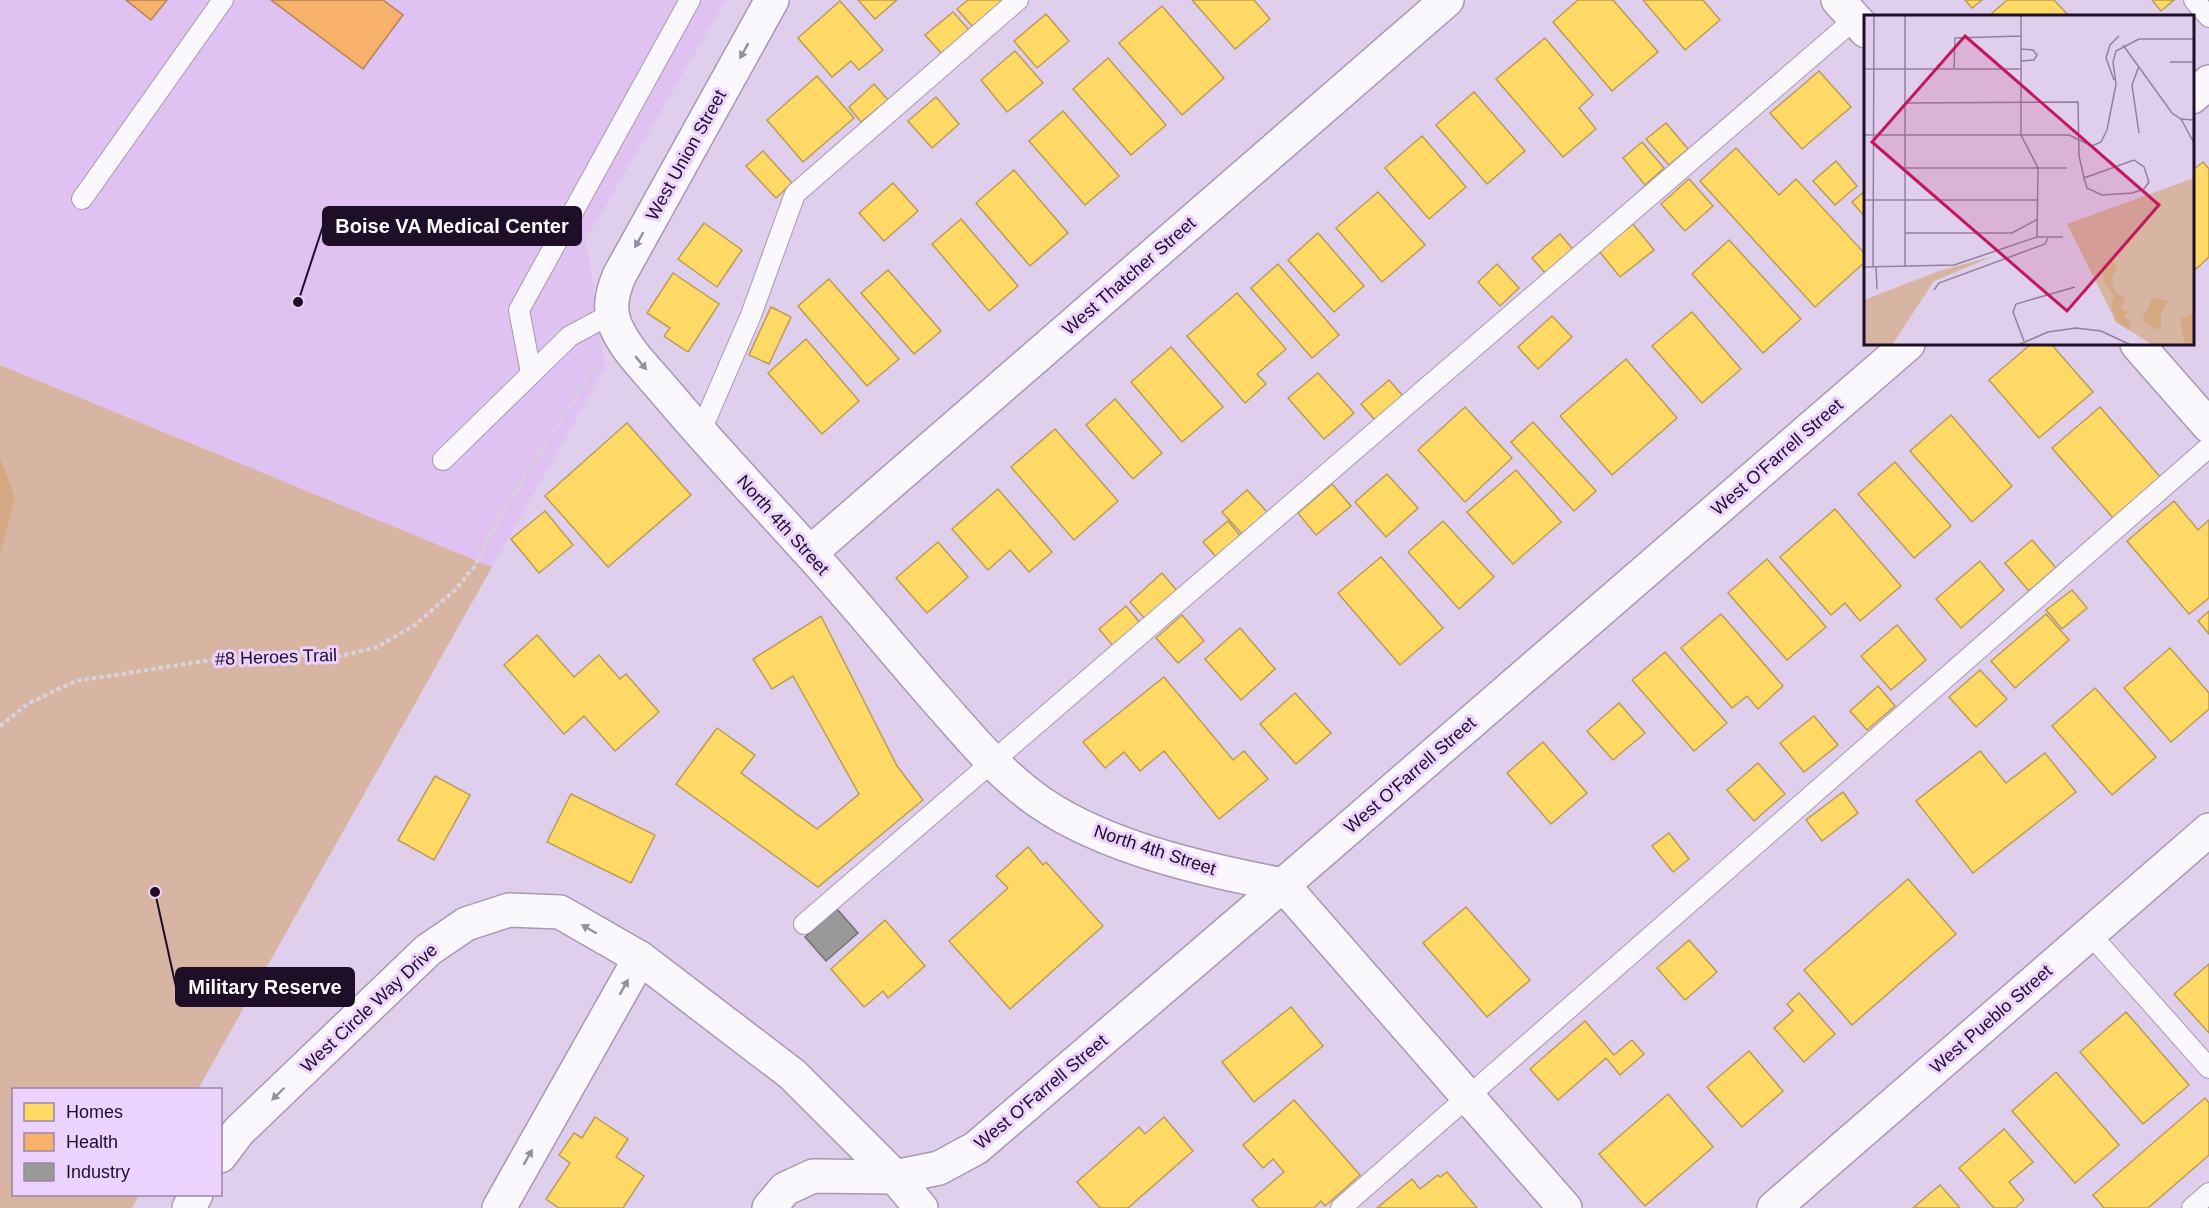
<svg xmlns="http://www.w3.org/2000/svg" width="2209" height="1208" viewBox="0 0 2209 1208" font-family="Helvetica,sans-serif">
<rect width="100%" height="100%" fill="#e0ceed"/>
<!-- built -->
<path fill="#dfc2f2" d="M0,0H726L586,239L605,368L492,567L0,365Z"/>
<!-- green -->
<path fill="#d8b5a2" d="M0,365L492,567L198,1089L14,1090V1194L139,1195L132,1208H0Z"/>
<!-- forest -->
<path fill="#d4a984" d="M0,458L15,497L0,554Z"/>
<!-- homes -->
<g fill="#ffd966" stroke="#bc9c53" stroke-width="1.5">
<path d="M858,0H897L875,19Z"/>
<path d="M968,0H1004L973,27L957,9Z"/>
<path d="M1192,0H1254L1270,19L1235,49Z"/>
<path d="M1578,0H1613L1658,52L1612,91L1553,22Z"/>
<path d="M1643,0H1703L1720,20L1685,50Z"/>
<path d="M1965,0H1982L1972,8Z"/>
<path d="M2007,0H2054L2069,16H1989Z"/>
<path d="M2152,0H2174L2161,11Z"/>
<path d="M840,1L883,50L859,70L851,61L832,77L798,38Z"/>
<path d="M1162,6L1224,78L1182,115L1119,43Z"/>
<path d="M953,12L969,30L942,54L925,35Z"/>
<path d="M1046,14L1069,41L1037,68L1014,41Z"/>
<path d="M1545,38L1593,95L1579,108L1596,129L1563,157L1496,79Z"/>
<path d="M1015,51L1043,83L1007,112L981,80Z"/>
<path d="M1108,58L1166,125L1131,155L1073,89Z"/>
<path d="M1819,71L1851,107L1802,149L1770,113Z"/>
<path d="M817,76L854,118L803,162L767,120Z"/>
<path d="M874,84L888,100L861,122L849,107Z"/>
<path d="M1474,92L1525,151L1487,184L1436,125Z"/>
<path d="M936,97L959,124L932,148L908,121Z"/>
<path d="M1063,111L1119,176L1085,205L1029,141Z"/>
<path d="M1666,123L1688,149L1669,165L1646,139Z"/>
<path d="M1422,136L1466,187L1429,219L1385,168Z"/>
<path d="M1642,142L1664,168L1645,185L1623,158Z"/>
<path d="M1736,148L1779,195L1796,179L1866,255V261L1815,307L1700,181Z"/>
<path d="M763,151L792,183L776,198L746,166Z"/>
<path d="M1836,161L1857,186L1835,205L1813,181Z"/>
<path d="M2203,162L2209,169V257L2196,269L2192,265V171Z"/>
<path d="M1014,170L1068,233L1030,266L976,203Z"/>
<path d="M1689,179L1713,206L1685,231L1661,204Z"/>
<path d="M893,183L918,211L884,241L859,213Z"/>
<path d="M1866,190V218L1852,202Z"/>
<path d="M1378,192L1425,245L1382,282L1336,228Z"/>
<path d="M961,219L1018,286L989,311L932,244Z"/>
<path d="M704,223L742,250L717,287L678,259Z"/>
<path d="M1633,224L1654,250L1620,277L1599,251Z"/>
<path d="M1318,233L1364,286L1334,312L1288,260Z"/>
<path d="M1560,234L1575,252L1547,275L1532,258Z"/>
<path d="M1729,240L1801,319L1763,353L1692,274Z"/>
<path d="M1278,264L1339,335L1312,358L1251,288Z"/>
<path d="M1497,264L1519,288L1500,306L1478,282Z"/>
<path d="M888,270L941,331L914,354L861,293Z"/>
<path d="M673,273L719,304L688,352L664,336L670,328L647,313Z"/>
<path d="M829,279L899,359L867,386L798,306Z"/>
<path d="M1237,293L1286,349L1257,374L1266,384L1245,403L1187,336Z"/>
<path d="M771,307L791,317L769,364L749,355Z"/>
<path d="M1692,312L1741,369L1702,403L1652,346Z"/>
<path d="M1552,316L1572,337L1538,369L1518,347Z"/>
<path d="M806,339L859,401L822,434L768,373Z"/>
<path d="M2031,344H2051L2093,392L2039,438L1989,380Z"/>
<path d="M1171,347L1223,407L1182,442L1131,382Z"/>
<path d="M1626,359L1677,418L1612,475L1560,416Z"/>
<path d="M1318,373L1354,413L1324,439L1288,398Z"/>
<path d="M1389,380L1403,396L1375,420L1361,404Z"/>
<path d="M1115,399L1162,453L1133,479L1086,425Z"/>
<path d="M1465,407L1512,458L1465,502L1418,450Z"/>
<path d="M2100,407L2161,478L2114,519L2052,448Z"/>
<path d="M1951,415L2012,486L1972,522L1910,451Z"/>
<path d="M1533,422L1596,491L1574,511L1511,442Z"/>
<path d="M627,423L691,495L608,567L545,496Z"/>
<path d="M1055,429L1118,501L1074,540L1011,467Z"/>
<path d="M1895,462L1951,526L1914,558L1858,494Z"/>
<path d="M1516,470L1561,522L1513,564L1467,512Z"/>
<path d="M1387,474L1418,508L1386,537L1355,502Z"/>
<path d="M1332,484L1351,506L1316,535L1298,513Z"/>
<path d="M998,489L1052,552L1029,572L1010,550L988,570L952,529Z"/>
<path d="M1247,490L1268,513L1243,535L1222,512Z"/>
<path d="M2174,501L2198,530L2209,520V598L2189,614L2127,541Z"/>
<path d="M1835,509L1901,586L1860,621L1845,603L1831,615L1780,557Z"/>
<path d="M545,511L573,545L539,573L511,539Z"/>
<path d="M1228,521L1242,538L1218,559L1203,542Z"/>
<path d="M1443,521L1494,577L1459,609L1408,552Z"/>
<path d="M2032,540L2056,568L2029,591L2005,563Z"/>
<path d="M938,542L968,577L927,613L896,578Z"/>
<path d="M1381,557L1443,628L1400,665L1338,593Z"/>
<path d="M1767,559L1826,627L1787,660L1728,593Z"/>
<path d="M1980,561L2004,590L1961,628L1936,599Z"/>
<path d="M1162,573L1178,592L1147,621L1130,602Z"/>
<path d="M2072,590L2087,608L2062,629L2046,610Z"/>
<path d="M1126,606L1141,624L1114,647L1099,629Z"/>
<path d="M2209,611V634L2198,621Z"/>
<path d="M1721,614L1783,686L1758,709L1747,696L1732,708L1681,648Z"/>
<path d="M2046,614L2069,640L2015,688L1991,661Z"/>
<path d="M1182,615L1204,641L1178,663L1156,638Z"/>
<path d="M821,616L897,766L923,800L818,887L676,784L717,728L755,755L741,773L817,829L859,794L793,676L772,689L753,659Z"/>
<path d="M1897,625L1926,660L1891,690L1861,656Z"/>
<path d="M1240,628L1275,669L1241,700L1205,659Z"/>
<path d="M537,635L574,677L599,655L620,679L626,674L659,712L615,751L584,716L564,734L504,665Z"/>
<path d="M2170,648L2209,693V709L2171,742L2124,688Z"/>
<path d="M1665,652L1727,723L1694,751L1632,680Z"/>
<path d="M1980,670L2007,699L1976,727L1949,697Z"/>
<path d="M1164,677L1233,760L1244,751L1268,779L1219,819L1164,751L1140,771L1124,752L1105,768L1083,742Z"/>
<path d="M1878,686L1895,706L1867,730L1850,711Z"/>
<path d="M2095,688L2156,757L2112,795L2052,726Z"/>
<path d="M1295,693L1331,733L1296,764L1260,724Z"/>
<path d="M1619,703L1645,733L1613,760L1587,731Z"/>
<path d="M1814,716L1838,745L1804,772L1780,743Z"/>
<path d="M1543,742L1587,793L1551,824L1507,773Z"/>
<path d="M1980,751L2006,783L2045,753L2076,792L1973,873L1916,801Z"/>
<path d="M1758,763L1785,794L1754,821L1727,790Z"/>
<path d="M435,776L470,795L434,860L398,840Z"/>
<path d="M1843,792L1858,813L1822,841L1806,820Z"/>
<path d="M571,794L655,835L631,883L547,842Z"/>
<path d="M1669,833L1689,859L1673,872L1652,846Z"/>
<path d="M1028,847L1043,865L1046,862L1103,926L1010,1009L949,941L1008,888L996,876Z"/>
<path d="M1908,879L1956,934L1852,1025L1804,970Z"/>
<path d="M1466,907L1530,980L1487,1017L1423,943Z"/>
<path d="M885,920L925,966L888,998L883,991L864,1007L831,969Z"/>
<path d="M1689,940L1717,972L1685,1000L1657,968Z"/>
<path d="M2209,964V1033L2174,994Z"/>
<path d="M1799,993L1835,1034L1804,1062L1774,1028L1793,1011L1787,1004Z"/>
<path d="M1291,1007L1323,1046L1254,1102L1222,1062Z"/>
<path d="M2126,1012L2189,1085L2143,1124L2080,1052Z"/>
<path d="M1585,1021L1614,1055L1632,1040L1644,1054L1620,1075L1606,1058L1558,1100L1530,1069Z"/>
<path d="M1749,1051L1783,1091L1742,1127L1707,1087Z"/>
<path d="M2056,1072L2119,1145L2075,1183L2012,1111Z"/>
<path d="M1668,1094L1713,1147L1645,1206L1599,1154Z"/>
<path d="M2205,1098L2209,1103V1155L2148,1208H2104L2093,1195Z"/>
<path d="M1294,1100L1360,1175L1325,1206L1321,1201L1314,1208H1259L1252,1200L1284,1172L1273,1159L1263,1168L1243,1145Z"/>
<path d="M595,1117L628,1139L616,1157L644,1176L623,1208H559L546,1199L570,1163L559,1155L574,1133L582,1138Z"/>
<path d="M1164,1117L1193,1151L1128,1208H1100L1077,1182L1139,1127L1145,1134Z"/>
<path d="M2004,1129L2033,1162L2009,1182L2024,1200L2015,1208H1994L1959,1168Z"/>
<path d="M1447,1172L1477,1208H1377L1412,1179L1420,1189L1438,1175L1440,1177Z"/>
<path d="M1940,1185L1960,1208H1913Z"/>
</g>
<!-- health -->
<g fill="#f6b26b" stroke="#b58157" stroke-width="1.5">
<path d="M126,0H167L151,20Z"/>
<path d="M271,0H383L403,15L363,69Z"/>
</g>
<!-- industry -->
<path fill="#999" stroke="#746f77" stroke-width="1.5" d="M837,909L858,933L826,961L805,937Z"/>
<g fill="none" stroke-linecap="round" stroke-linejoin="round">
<!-- lane casing -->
<g stroke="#a898b2" stroke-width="22">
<g id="lane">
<path d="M2194,0L2209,17"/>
<path d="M82,199L223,0"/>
<path d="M531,373L519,310L690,0"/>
<path d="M700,433L751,315L795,194L1018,0"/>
<path d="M443,460L570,336L611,314"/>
<path d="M804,924L1855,19"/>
<path d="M2090,934L2209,1068"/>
<path d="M1341,1208L2209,447"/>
<path d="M2192,1208L2209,1193"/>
</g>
</g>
<!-- street casing -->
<g stroke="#a898b2" stroke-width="36">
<g id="street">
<path d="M772,0L619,276C611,296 608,312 618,331C630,355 651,374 668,395C713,448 761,499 808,551C852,599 893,650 936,699C969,736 999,774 1041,803C1107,848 1205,870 1283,885L1565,1208"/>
<path d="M1838,0L1866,31"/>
<path d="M2192,97L2209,82"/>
<path d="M2137,344L2209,426"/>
<path d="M810,553L1447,0"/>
<path d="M220,1156L239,1131L428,950L466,924L509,910L560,912L640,958L792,1074L895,1177L921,1208"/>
<path d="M189,1208L196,1194"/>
<path d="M499,1208L640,958"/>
<path d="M769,1208L785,1189L813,1176L895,1177L939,1168L976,1148L1283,885L1908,344"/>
<path d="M1774,1208L2209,830"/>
</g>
</g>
<!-- path -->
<path stroke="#d8d2dc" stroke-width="4" stroke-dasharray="4.5 3" stroke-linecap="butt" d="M0,726L29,703L76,681L230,657L290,653L329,659L377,647L415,625L455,590L474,567L506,506L596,364"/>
<!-- lane -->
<use href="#lane" stroke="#faf8fc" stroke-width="20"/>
<!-- street -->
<use href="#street" stroke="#faf8fc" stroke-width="33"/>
</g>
<!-- one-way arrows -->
<defs><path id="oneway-solid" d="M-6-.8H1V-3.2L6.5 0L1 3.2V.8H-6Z" transform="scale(1.5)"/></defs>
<g fill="#978f9d">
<use href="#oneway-solid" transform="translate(744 51) rotate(119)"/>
<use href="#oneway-solid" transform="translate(639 240) rotate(119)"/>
<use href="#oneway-solid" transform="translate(641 363) rotate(50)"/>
<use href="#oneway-solid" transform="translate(589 929) rotate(-150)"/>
<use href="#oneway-solid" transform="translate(624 987) rotate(-61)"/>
<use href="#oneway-solid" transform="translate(278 1094) rotate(136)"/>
<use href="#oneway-solid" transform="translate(528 1157) rotate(-61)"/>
</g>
<g text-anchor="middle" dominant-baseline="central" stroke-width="6" stroke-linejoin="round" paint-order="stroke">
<!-- street labels -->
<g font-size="18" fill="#1e0e28" stroke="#ecd2fe">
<text transform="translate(686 155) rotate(-61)">West Union Street</text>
<text transform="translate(1129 276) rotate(-41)">West Thatcher Street</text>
<text transform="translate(1777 457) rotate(-41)">West O'Farrell Street</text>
<text transform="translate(783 525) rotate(48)">North 4th Street</text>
<text transform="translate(276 657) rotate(-2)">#8 Heroes Trail</text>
<text transform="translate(1410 775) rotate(-41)">West O'Farrell Street</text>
<text transform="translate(1155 850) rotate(18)">North 4th Street</text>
<text transform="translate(369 1008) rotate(-43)">West Circle Way Drive</text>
<text transform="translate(1991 1019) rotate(-41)">West Pueblo Street</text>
<text transform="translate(1041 1092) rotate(-40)">West O'Farrell Street</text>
</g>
</g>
<!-- overview -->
<g transform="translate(1864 15)">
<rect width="330" height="330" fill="#e0ceed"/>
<path d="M330,163V330H289L252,307L203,209ZM130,241L70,266L28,330H0V285L75,256Z" fill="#d8b5a2"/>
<path d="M247,246L253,249L248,265L252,279L261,283L257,295L264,296L260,302L268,308L265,315L252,307L247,289L250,281L239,265V251ZM289,282L304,286L297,299V312L293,315L278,305ZM330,298V330H324L320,326L316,304Z" fill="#d4a984"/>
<path fill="none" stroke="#92819e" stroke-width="1.5" d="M157,0V120L174,153L173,222M259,30L308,98L317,104L330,105M157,34L169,35L173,40L170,45L157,46M306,47H330M0,54H157M90,54L91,23L157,21M250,65L242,43L246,30L255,21M41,88L214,87L215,141L220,163L223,173L238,180L268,178L280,174L285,167L280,152L270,145L220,163M317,104L330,128M275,118L268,70L275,51M0,120H205L228,131L237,127L243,115L252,69L249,47L252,36L275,24H330M41,153H203M0,185H174M41,218H148L174,204M173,222H199M0,252L90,250L173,222M9,252L10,0M12,252L13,274M41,252V0M70,275L75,268L181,229L184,223M160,326L149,297L152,289L211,272M154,330L184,317L212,313L237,316L267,330"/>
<path fill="#c2185b" fill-opacity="0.15" stroke="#c2185b" stroke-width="3" d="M101,21L295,190L203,296L8,127Z"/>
<rect width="330" height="330" fill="none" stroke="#1e0e28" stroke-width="3"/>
</g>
<!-- callouts -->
<path fill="none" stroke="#1e0e28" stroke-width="2" d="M298 302L323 226M155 892L176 987"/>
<g fill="#1e0e28" stroke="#ecd2fe" stroke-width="2">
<circle cx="298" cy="302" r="6"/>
<circle cx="155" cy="892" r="6"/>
</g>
<g fill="#1e0e28" stroke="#1e0e28" stroke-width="2">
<rect x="323" y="207" width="258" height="38" rx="6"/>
<rect x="176" y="968" width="178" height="38" rx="6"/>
</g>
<g font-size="20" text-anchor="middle" font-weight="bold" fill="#fff">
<text x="452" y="233">Boise VA Medical Center</text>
<text x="265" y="994">Military Reserve</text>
</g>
<!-- legend -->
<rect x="12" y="1088" width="210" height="108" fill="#ecd2fe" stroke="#9a84a8" stroke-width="1.5"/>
<rect x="24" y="1103" width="30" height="18" fill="#ffd966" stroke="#9a84a8" stroke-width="1.5"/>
<text x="66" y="1118" font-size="18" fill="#1e0e28">Homes</text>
<rect x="24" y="1133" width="30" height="18" fill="#f6b26b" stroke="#9a84a8" stroke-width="1.5"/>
<text x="66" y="1148" font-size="18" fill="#1e0e28">Health</text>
<rect x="24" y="1163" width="30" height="18" fill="#999999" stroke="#9a84a8" stroke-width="1.5"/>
<text x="66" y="1178" font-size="18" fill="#1e0e28">Industry</text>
</svg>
